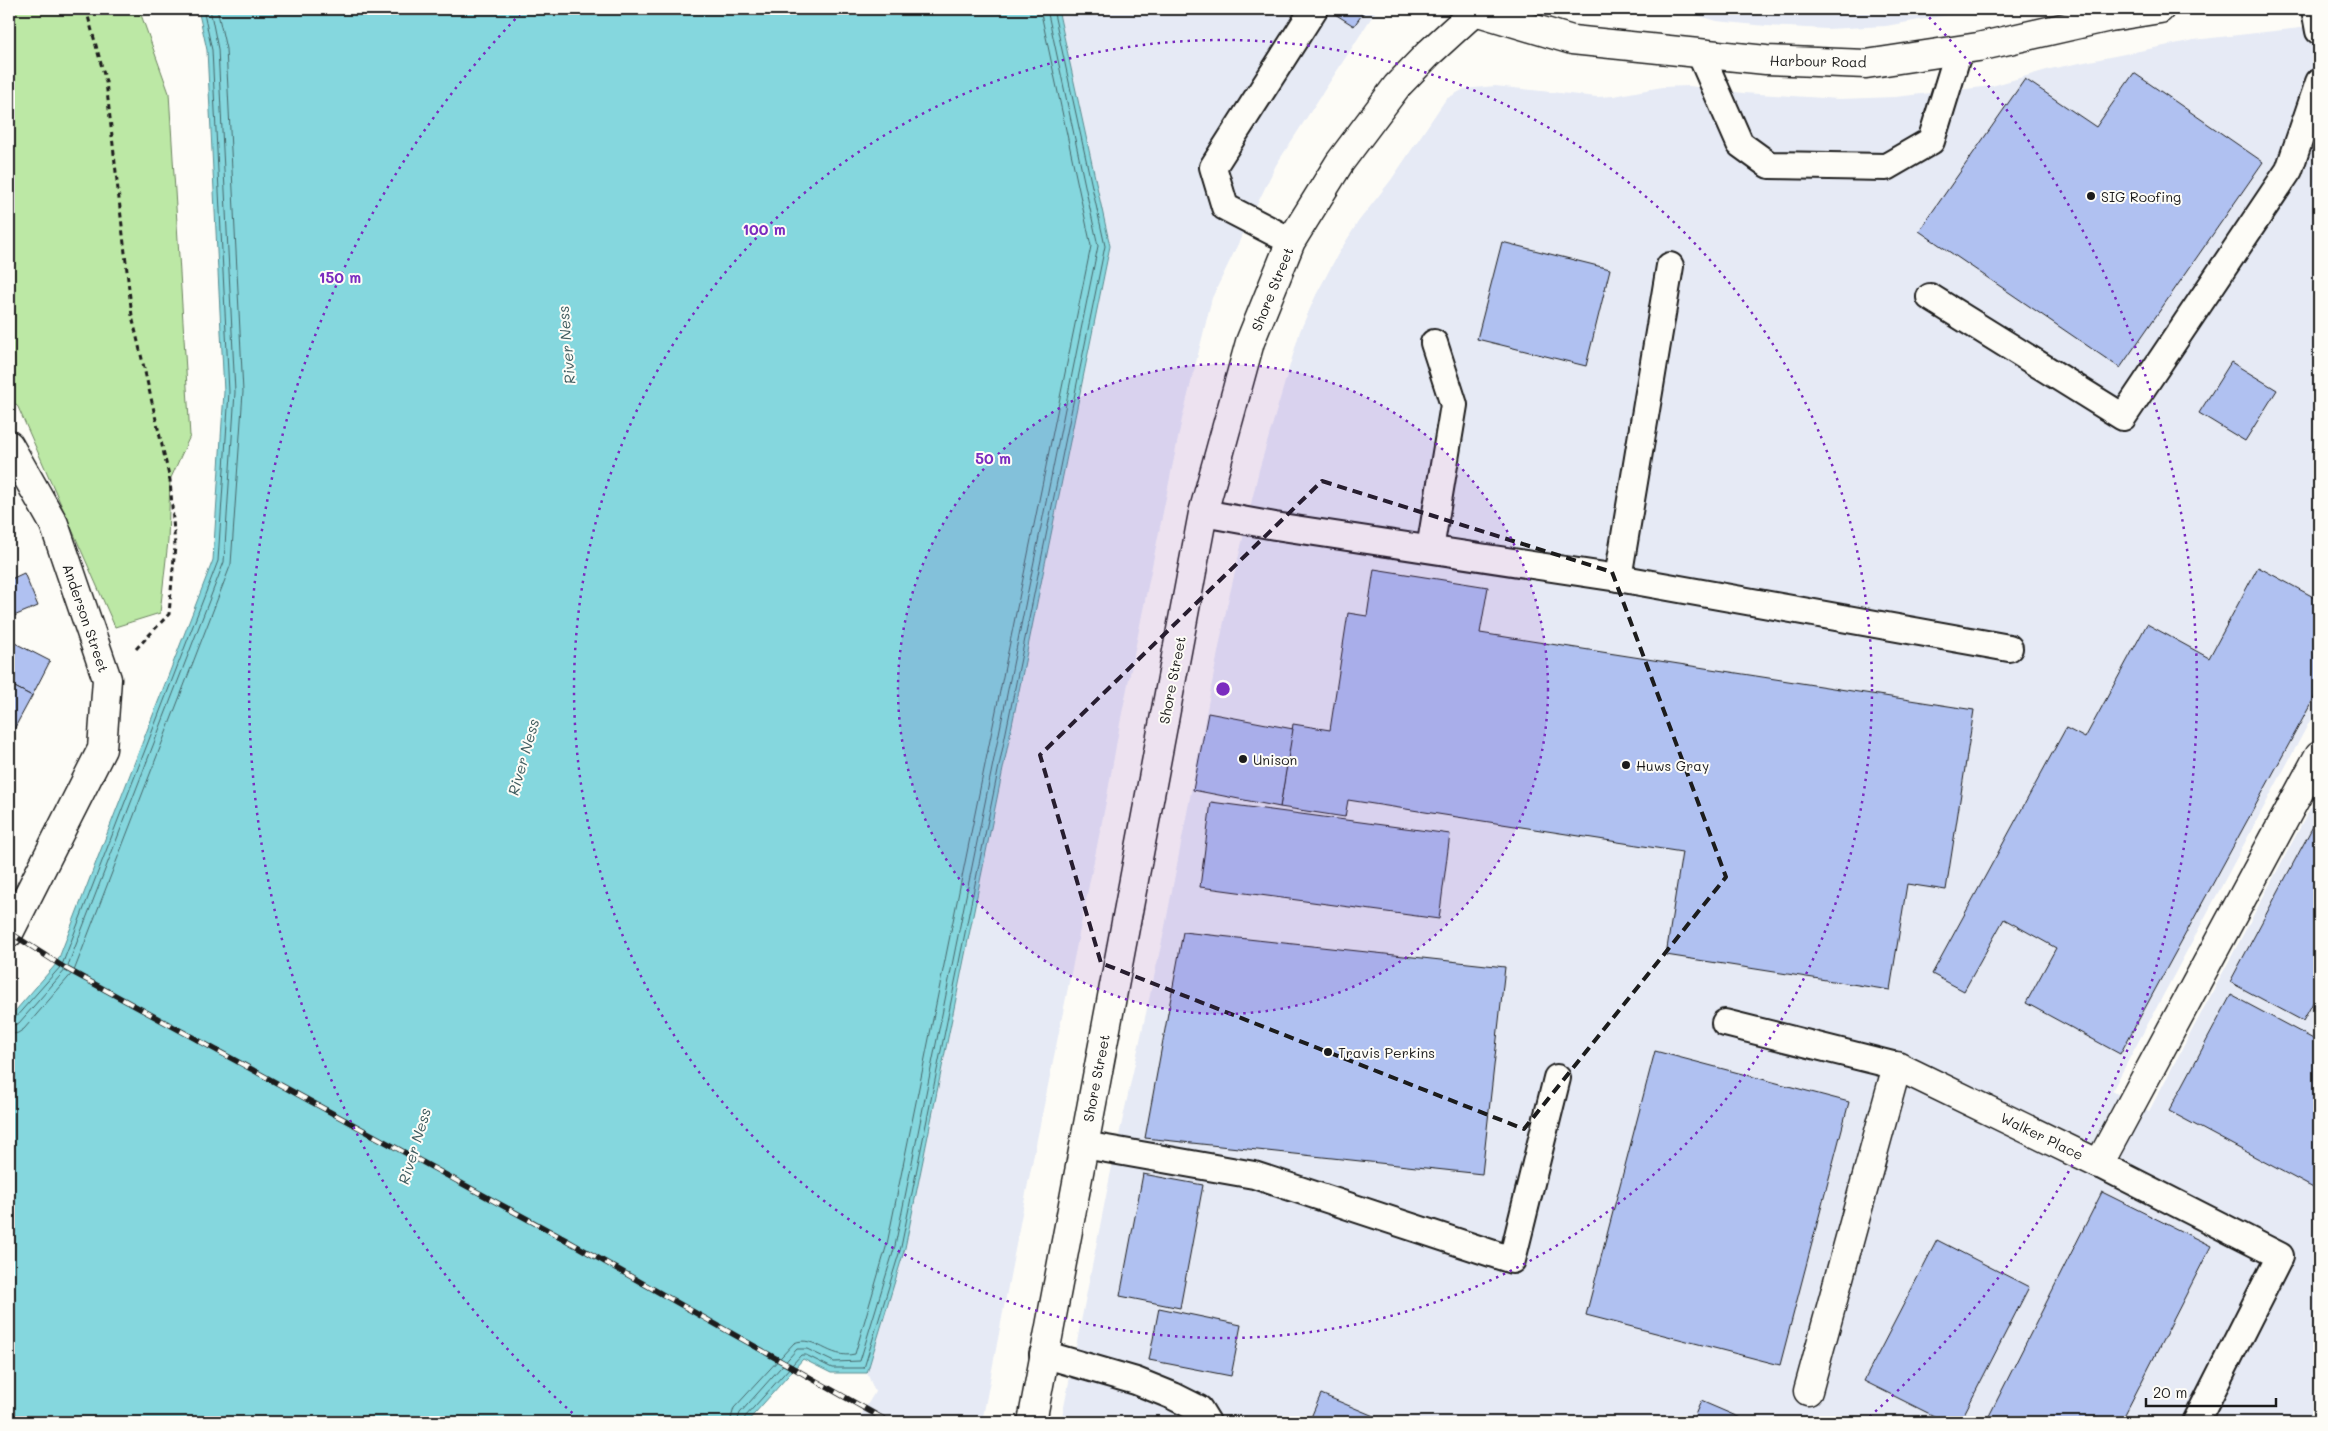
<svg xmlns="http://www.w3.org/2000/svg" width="2328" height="1431" viewBox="0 0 2328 1431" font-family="Mali,sans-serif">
<rect width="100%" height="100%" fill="#fdfcf7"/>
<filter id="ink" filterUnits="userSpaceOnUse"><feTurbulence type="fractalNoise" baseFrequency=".02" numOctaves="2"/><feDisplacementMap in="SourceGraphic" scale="10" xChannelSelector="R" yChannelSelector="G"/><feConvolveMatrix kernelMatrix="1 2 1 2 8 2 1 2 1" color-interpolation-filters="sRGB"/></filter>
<g filter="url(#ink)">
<!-- built -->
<g fill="#e6eaf5">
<path d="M1058,9H1377L1276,165L1212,298L1182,419L1121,718L1106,802L1024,1203L982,1422H857L875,1392L867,1373L905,1248L1110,246Z"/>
<path d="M1675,9H1981L1886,26L1827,29L1766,26L1717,21Z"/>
<path d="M2319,26V704L2112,1091L2149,1111L2319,792V1422H1061L1110,1176L1164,932L1227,606L1259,470L1282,392L1300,331L1316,295L1338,254L1358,222L1391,180L1446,99L1464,89L1495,86L1597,97L1614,96L1662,87L1689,86L1743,93L1839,99L1895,97L1992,86L2050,69L2194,40Z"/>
</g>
<!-- green -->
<path fill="#bce8a5" stroke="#6c8260" d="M9,9H139L169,93L190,436L170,480L168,541L160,613L115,627L18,407L9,397Z"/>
<!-- water -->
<path fill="#85d7de" stroke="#5b8c90" d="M198,9H1058L1110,246L905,1248L867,1373H831L803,1359L747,1422H9V1018L57,963L213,560L224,392L207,50Z"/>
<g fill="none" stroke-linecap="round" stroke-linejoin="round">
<!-- shore -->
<g stroke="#46676a" stroke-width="1">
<path d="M9,1021L14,1019L62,965L218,561L229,392L212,50L203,9"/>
<path d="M9,1027L19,1023L67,968L224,562L235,392L218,49L210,9"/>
<path d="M9,1035L18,1033L24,1029L74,971L231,564L243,392L226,49L217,9"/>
<path d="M730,1422L734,1408L794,1343C815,1334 829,1360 855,1354L887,1244L1091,246L1040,9"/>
<path d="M737,1422L740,1413L797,1349H807L834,1362L860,1361L895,1246L1098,246L1047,9"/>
<path d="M744,1422L745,1417L801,1355H806L832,1368H864L901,1247L1105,246L1053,9"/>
</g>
</g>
<!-- building -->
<g fill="#b0c1f1" stroke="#1c1c1c">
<path d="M1327,9H1366L1354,26Z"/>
<path d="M2134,73L2263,162L2120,368L1919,231L2025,79L2096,127Z"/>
<path d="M1502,242L1610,269L1586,366L1477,339Z"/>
<path d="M2231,362L2277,390L2245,441L2199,413Z"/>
<path d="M2258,567L2319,600V689L2120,1054L2026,1003L2056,948L2004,919L1964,991L1932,974L2066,728L2085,738L2147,624L2209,658Z"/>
<path d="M1374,569L1488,587L1480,633L1974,710L1946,890L1907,884L1890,990L1666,955L1682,852L1348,800L1345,817L1280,807L1293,724L1330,730L1348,613L1367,616Z"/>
<path d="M24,573L38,606L9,618V580Z"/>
<path d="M9,640L50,661L32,696L9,684Z"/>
<path d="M9,684L32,696L13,731L9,728Z"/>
<path d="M1208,713L1293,729L1280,807L1193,790Z"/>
<path d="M1211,802L1450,834L1439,919L1200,887Z"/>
<path d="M2319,815V992L2303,1021L2230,982Z"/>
<path d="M1183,932L1505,967L1482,1174L1145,1138Z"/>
<path d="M2231,995L2319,1042V1191L2169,1111Z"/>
<path d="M1655,1051L1849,1102L1780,1365L1586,1315Z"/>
<path d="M1143,1174L1203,1185L1180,1308L1120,1296Z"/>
<path d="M2102,1192L2211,1246L2121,1422H1986Z"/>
<path d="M1937,1240L2029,1287L1960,1422H1946L1864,1381Z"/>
<path d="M1159,1308L1241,1325L1231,1376L1149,1360Z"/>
<path d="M1321,1394L1388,1422H1309Z"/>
<path d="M1701,1401L1750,1422H1692Z"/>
</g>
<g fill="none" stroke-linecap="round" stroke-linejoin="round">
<!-- service casing -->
<g stroke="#1c1c1c" stroke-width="30">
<g id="service">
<path d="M2315,9L2319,31"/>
<path d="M1700,53L1740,144L1769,165L1886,167L1931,141L1959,50"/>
<path d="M1291,241L1225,207L1213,167L1314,9"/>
<path d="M1930,297L2123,417L2289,170L2319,82"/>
<path d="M1203,513L1275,526L1618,578L2009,648"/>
<path d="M1430,549L1454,405L1434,343"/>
<path d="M1618,578L1670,266"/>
<path d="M1725,1023L1897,1066"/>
<path d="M1084,1145L1254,1175L1512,1260L1557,1078"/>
<path d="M2099,1164L2280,1256L2196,1422"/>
<path d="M1043,1354L1136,1381L1173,1396L1199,1409L1207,1422"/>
</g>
</g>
<!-- minor casing -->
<g stroke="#1c1c1c" stroke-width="31">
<g id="minor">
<path d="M9,445L54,524L107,679L102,749L9,933"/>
<path d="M1808,1391L1897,1066L2099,1164L2319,755"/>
</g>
</g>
<!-- tertiary casing -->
<g stroke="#1c1c1c" stroke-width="31">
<g id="tertiary">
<path d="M1475,11L1572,40L1766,60L1866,64L1978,47L2110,17L2160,9"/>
<path d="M1032,1422L1203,513L1250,342L1291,241L1340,162L1397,86L1429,53L1475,11V9"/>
</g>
</g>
<!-- path -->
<path stroke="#1c1c1c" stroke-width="3" stroke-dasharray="5 4" stroke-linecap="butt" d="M86,9L106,82L132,316L170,480L175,546L169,614L136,649"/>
<!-- service -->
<use href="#service" stroke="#fdfcf7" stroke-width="26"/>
<!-- minor -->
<use href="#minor" stroke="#fdfcf7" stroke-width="28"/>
<!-- tertiary -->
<use href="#tertiary" stroke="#fdfcf7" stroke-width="28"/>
<!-- rail casing -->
<g stroke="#1c1c1c" stroke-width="5.5">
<path id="rail" d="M9,932L65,968L566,1240L889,1422"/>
</g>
<!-- rail -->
<use href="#rail" stroke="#fdfcf7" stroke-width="4" stroke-dasharray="11" stroke-linecap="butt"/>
</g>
</g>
<!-- marked area -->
<path fill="none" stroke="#1c1c1c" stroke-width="4" stroke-dasharray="10 6" stroke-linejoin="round" d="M1322,481L1612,572L1726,877L1524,1129L1101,963L1040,755Z"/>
<!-- distance rings -->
<circle cx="1223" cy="689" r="325" fill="#7b2cbf" fill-opacity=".12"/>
<g fill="none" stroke="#7b2cbf" stroke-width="2.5" stroke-dasharray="2.5 5">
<circle cx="1223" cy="689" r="325"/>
<circle cx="1223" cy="689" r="649"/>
<path d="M578 1418A974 974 0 0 1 522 12M1924 12A974 974 0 0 1 1868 1418"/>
</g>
<!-- markers -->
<g fill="#1c1c1c" stroke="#fdfcf7" stroke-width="2">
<circle cx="2091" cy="196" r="5"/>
<circle cx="1243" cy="759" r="5"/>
<circle cx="1626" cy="765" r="5"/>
<circle cx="1328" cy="1052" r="5"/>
</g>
<g text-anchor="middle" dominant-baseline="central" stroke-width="4" stroke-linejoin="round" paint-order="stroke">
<!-- street labels -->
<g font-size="14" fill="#1c1c1c" stroke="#fdfcf7">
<text transform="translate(1818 61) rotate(1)">Harbour Road</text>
<text transform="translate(1272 289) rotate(-68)">Shore Street</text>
<text transform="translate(86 618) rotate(71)">Anderson Street</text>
<text transform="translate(1172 680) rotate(-79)">Shore Street</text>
<text transform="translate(1096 1078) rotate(-79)">Shore Street</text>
<text transform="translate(2042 1136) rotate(26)">Walker Place</text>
</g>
<!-- poi labels -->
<g font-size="14" fill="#1c1c1c" stroke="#fdfcf7" text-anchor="start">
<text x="2101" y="196">SIG Roofing</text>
<text x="1253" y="759">Unison</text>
<text x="1636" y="765">Huws Gray</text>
<text x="1338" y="1052">Travis Perkins</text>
</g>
<!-- water labels -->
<g font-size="15" font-style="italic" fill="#415d60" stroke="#fdfcf7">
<text transform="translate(566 345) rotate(-95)">River Ness</text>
<text transform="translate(523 757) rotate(-74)">River Ness</text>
<text transform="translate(414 1146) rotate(-73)">River Ness</text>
</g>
</g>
<circle cx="1223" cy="689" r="8" fill="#7b2cbf" stroke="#fdfcf7" stroke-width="2.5"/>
<g font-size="15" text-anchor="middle" font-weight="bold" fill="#7b2cbf" stroke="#fdfcf7" stroke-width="4" stroke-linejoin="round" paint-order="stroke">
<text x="764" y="235">100 m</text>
<text x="340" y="283">150 m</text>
<text x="993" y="464">50 m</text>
</g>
<!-- margin -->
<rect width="2328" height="1431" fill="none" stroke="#fdfcf7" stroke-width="30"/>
<rect x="15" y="15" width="2298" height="1401" fill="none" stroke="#1c1c1c" stroke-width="2" filter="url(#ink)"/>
<!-- scale -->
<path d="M2146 1398v8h130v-8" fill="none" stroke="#1c1c1c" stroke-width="2.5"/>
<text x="2153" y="1398" font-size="15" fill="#1c1c1c" stroke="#fdfcf7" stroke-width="4" paint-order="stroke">20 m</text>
</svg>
